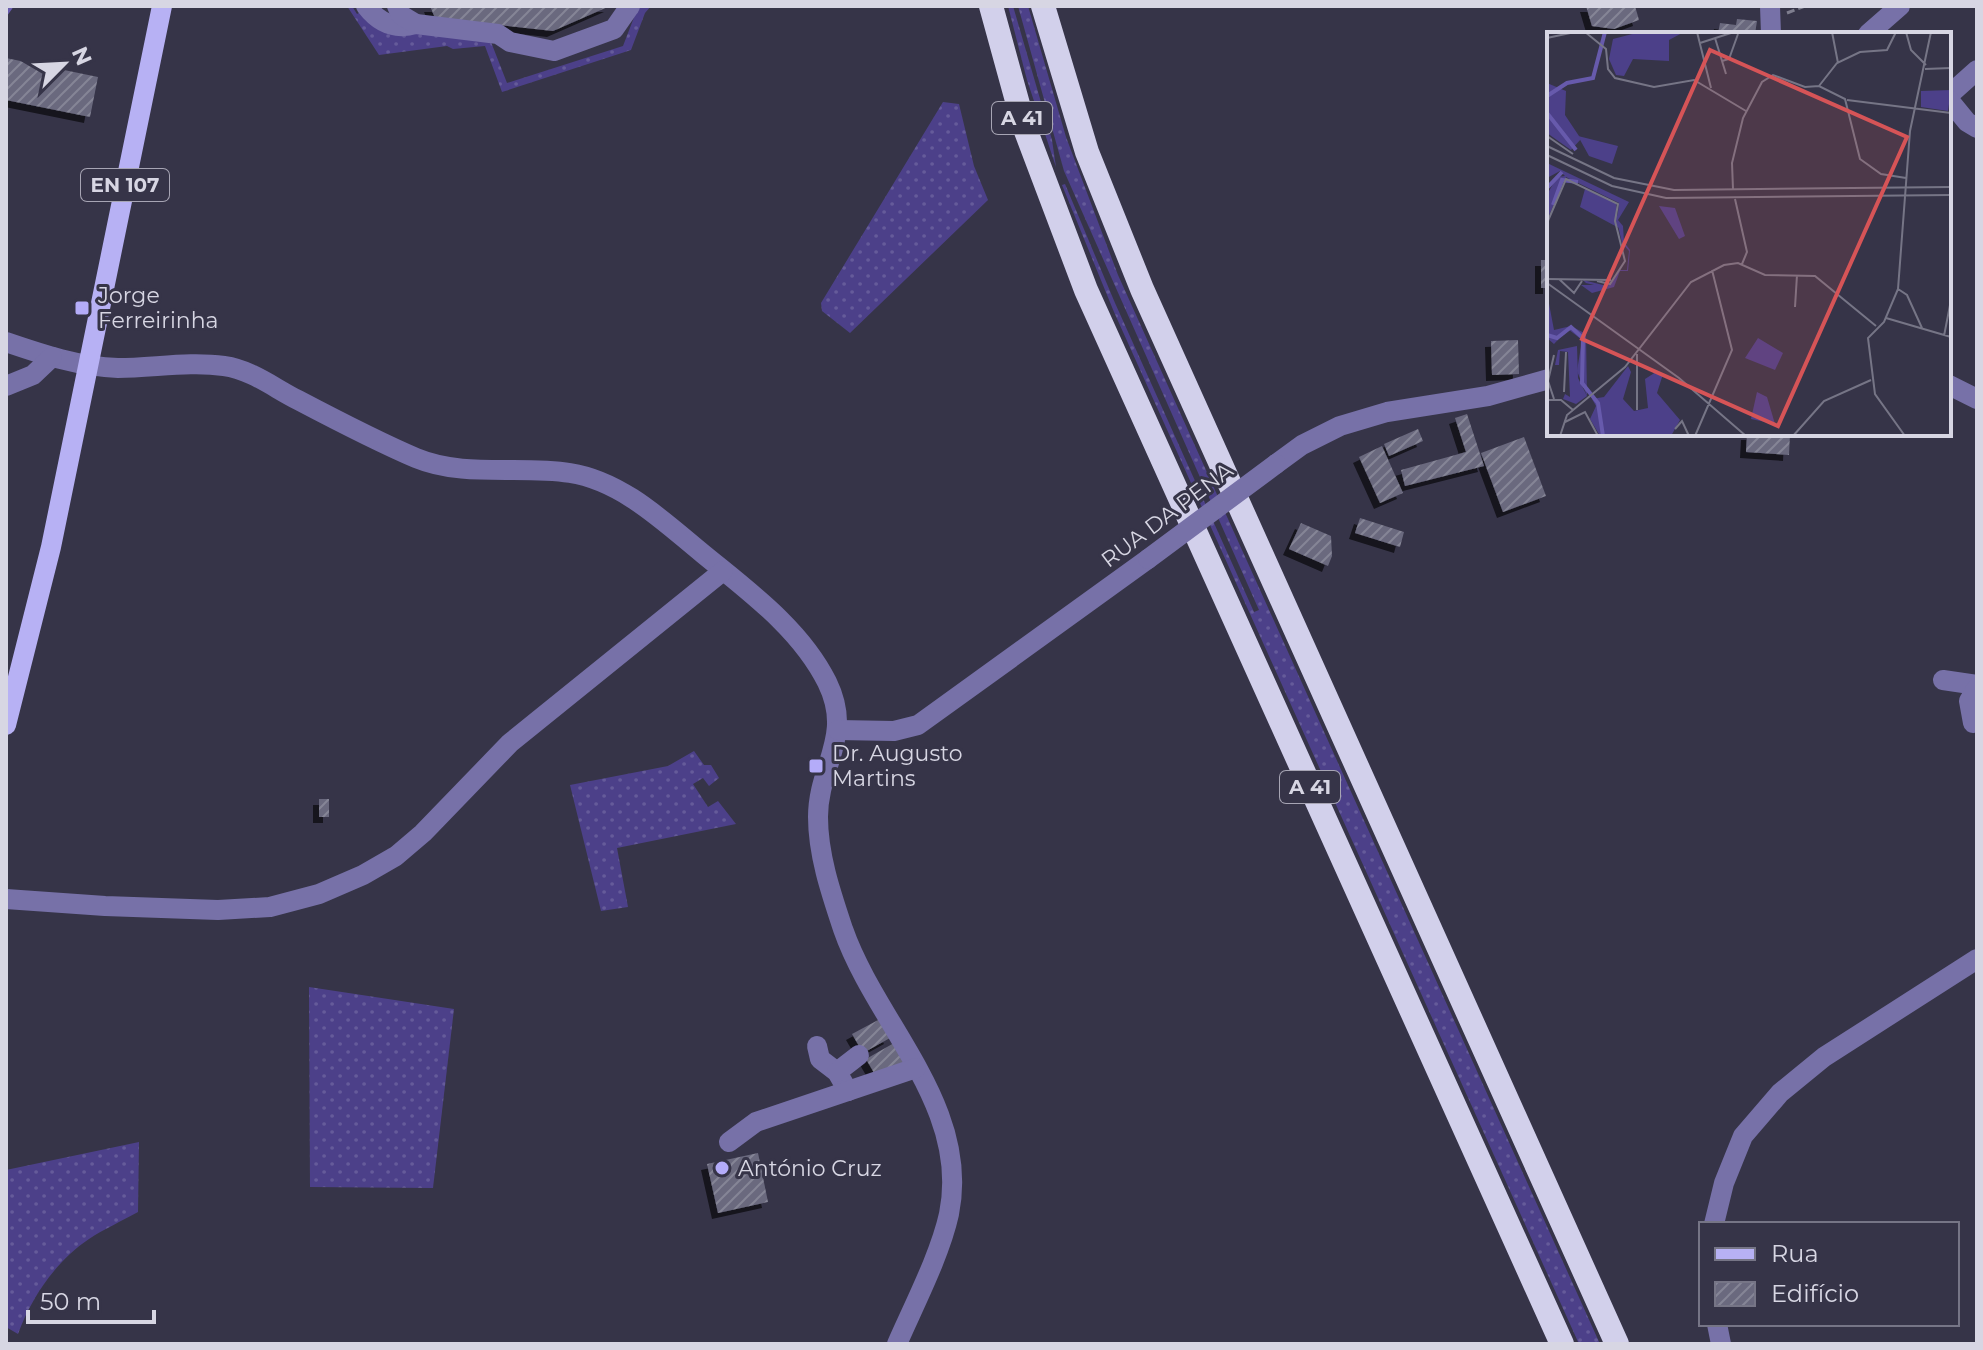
<svg xmlns="http://www.w3.org/2000/svg" width="1983" height="1350" viewBox="0 0 1983 1350" font-family="Montserrat,sans-serif">
<defs>
<pattern id="grass-dots" width="8" height="8" patternUnits="userSpaceOnUse" patternTransform="scale(2)"><rect width="8" height="8" fill="#4c4089"/><path d="M2 2h.1M6 6h.1" fill="none" stroke="#655b9a" stroke-width="1.8" stroke-linecap="round"/></pattern>
<pattern id="building-hatch" width="6" height="6" patternUnits="userSpaceOnUse" patternTransform="scale(2)"><rect width="6" height="6" fill="#6a697e"/><path d="M-1 1l2-2M0 6l6-6M5 7l2-2" fill="none" stroke="#858596"/></pattern>
<filter id="shadow"><feDropShadow dx="-6" dy="6" stdDeviation="0" flood-color="#0009"/></filter>
</defs>
<rect width="100%" height="100%" fill="#363448"/>
<!-- grass -->
<g fill="url(#grass-dots)">
<path d="M347,6H352L357,14L362,11L491,42L507,83L623,46L638,7L651,6L645,13L631,50L502,92L485,46L453,49L447,46L379,55Z"/>
<path d="M1008,6H1013L1052,140L1056,167L1027,80Z"/>
<path d="M1018,6H1028L1066,137L1118,275L1600,1344H1579L1114,312L1062,185L1065,184L1115,303L1254,612L1259,610L1064,171Z"/>
<path d="M943,102L959,104L974,166L988,200L850,333L822,311L821,303Z"/>
<path d="M694,751L704,765H711L719,778L709,786L703,778L693,784L708,807L718,801L736,824L617,848L628,907L601,911L570,785L668,766Z"/>
<path d="M309,987L454,1009L433,1188L310,1187Z"/>
<path d="M139,1142L138,1212C122,1221 104,1229 89,1239C56,1261 31,1298 18,1334L6,1327V1170Z"/>
</g>
<g fill="none" stroke-linecap="round" stroke-linejoin="round">
<!-- stream -->
<path stroke="#675aac" stroke-width="5" d="M6,13L11,6"/>
</g>
<!-- building -->
<g fill="url(#building-hatch)" filter="url(#shadow)">
<path d="M430,6H610L553,31L435,18Z"/>
<path d="M1586,6H1635L1639,20L1614,29L1592,26Z"/>
<path d="M1737,19L1757,21L1755,34H1718L1720,23L1736,25Z"/>
<path d="M6,58L98,77L90,117L6,100Z"/>
<rect x="1541" y="260" width="8" height="28"/>
<path d="M1518,340L1519,374L1492,375L1491,341Z"/>
<path d="M1467,414L1484,466L1405,486L1401,470L1466,452L1455,418Z"/>
<path d="M1418,429L1423,441L1389,456L1384,444Z"/>
<path d="M1747,434H1790L1789,455L1746,452Z"/>
<path d="M1524,437L1546,496L1503,512L1481,453Z"/>
<path d="M1382,446L1403,493L1380,503L1359,457Z"/>
<path d="M1360,518L1404,532L1400,547L1355,533Z"/>
<path d="M1301,523L1331,536L1332,556L1328,566L1289,549Z"/>
<rect x="319" y="799" width="10" height="18"/>
<path d="M880,1019L890,1038L863,1053L852,1034Z"/>
<path d="M894,1043L904,1063L877,1078L866,1059Z"/>
<path d="M758,1153L768,1202L718,1213L707,1164Z"/>
</g>
<g fill="none" stroke-linecap="round" stroke-linejoin="round">
<!-- path -->
<path stroke="#7f7e8f" stroke-width="3" stroke-dasharray="8 4" stroke-linecap="butt" d="M1787,13L1805,6"/>
<!-- minor -->
<g stroke="#7771a8" stroke-width="20">
<path d="M366,6C379,23 395,30 416,24"/>
<path d="M397,6L401,15L416,24L498,34L510,42L554,51L614,29L630,6"/>
<path d="M1770,6L1771,34"/>
<path d="M1868,34L1900,6"/>
<path d="M1949,95L1977,70"/>
<path d="M1949,100L1967,122L1977,128"/>
<path d="M6,342C41,354 80,367 118,368C153,368 189,361 224,366C252,370 274,388 298,400C336,420 376,441 416,458C464,478 520,465 570,473C622,481 664,522 702,553C747,590 800,628 827,682C854,737 818,765 818,817C818,855 831,893 843,929C876,1024 971,1106 949,1214C940,1255 914,1305 897,1344"/>
<path d="M1949,385L1977,399"/>
<path d="M6,386L33,375L52,357"/>
<path d="M1276,464L1302,445L1340,426L1387,412L1488,396L1549,379"/>
<path d="M1943,680L1977,685"/>
<path d="M1973,723L1969,701L1977,688"/>
<path d="M838,730L894,731L918,725L1148,559"/>
<path d="M6,899L105,906L218,910L270,907L319,894L363,875L396,856L423,833L510,743L723,571"/>
<path d="M817,1046L820,1059L837,1072L848,1091"/>
<path d="M837,1072L859,1055"/>
<path d="M729,1142L756,1122L916,1068"/>
<path d="M1714,1224L1724,1183L1743,1136L1780,1093L1824,1057L1977,959"/>
<path d="M1717,1324L1721,1344"/>
</g>
<!-- major -->
<path stroke="#b7b1f4" stroke-width="20" d="M6,725L51,547L162,6"/>
<!-- highway -->
<g stroke="#d2d0eb" stroke-width="24">
<path d="M991,6L1024,126L1086,290L1562,1344"/>
<path d="M1043,6L1087,152L1142,289L1617,1344"/>
</g>
<!-- minor-bridge -->
<path stroke="#7771a8" stroke-width="20" d="M1148,559L1276,464"/>
</g>
<!-- markers -->
<g fill="#b4acf9" stroke="#363448" stroke-width="3">
<rect x="74" y="300" width="16" height="16" rx="4"/>
<rect x="808" y="758" width="16" height="16" rx="4"/>
<circle cx="722" cy="1168" r="8"/>
</g>
<g text-anchor="middle" dominant-baseline="central" stroke-width="6" stroke-linejoin="round" paint-order="stroke">
<!-- shield labels -->
<g fill="#363448" stroke="#a7a5b4" stroke-width="2">
<rect x="992" y="102" width="60" height="32" rx="6"/>
<rect x="81" y="169" width="88" height="32" rx="6"/>
<rect x="1280" y="771" width="60" height="32" rx="6"/>
</g>
<g font-size="20" font-weight="bold" fill="#d7d6e3">
<text x="1022" y="118">A 41</text>
<text x="125" y="185">EN 107</text>
<text x="1310" y="787">A 41</text>
</g>
<!-- poi labels -->
<g font-size="22" fill="#d7d6e3" stroke="#363448" text-anchor="start">
<text x="98" y="295">Jorge<tspan x="98" dy="25">Ferreirinha</tspan></text>
<text x="832" y="753">Dr. Augusto<tspan x="832" dy="25">Martins</tspan></text>
<text x="738" y="1168">António Cruz</text>
</g>
<!-- street labels -->
<g font-size="22" fill="#d7d6e3" stroke="#363448">
<text transform="translate(1167 515) rotate(-37)">RUA DA PENA</text>
</g>
</g>
<!-- overview -->
<g transform="translate(1547 32)">
<rect width="404" height="404" fill="#363448"/>
<path d="M31,104L71,114L65,132L42,124ZM0,131L82,170L71,188L76,194L77,210L83,218L81,239H73L67,255L45,261L34,253H47L39,251L36,248L60,254L73,238H80L82,219L75,211L70,189L72,171L19,145L0,188L2,159L10,145L18,144L13,139L0,146ZM38,157L69,171L72,196L33,175ZM112,174L128,176L138,204L132,207ZM211,306L236,321L228,338L198,326ZM30,314L31,346L40,364L29,372L16,367L18,362L23,365L21,320L13,319L12,333H8L11,318ZM210,360L220,365L228,392L204,387Z" fill="#4c4089"/>
<path d="M93,0H137L122,8V29L86,27L77,44L69,43L62,27L66,7ZM0,51L19,59L18,83L34,107L24,118L0,101ZM0,261L7,298L24,294L39,302L40,364L30,339L35,308L21,297L7,312L0,306ZM81,334L84,340L76,367L87,379L101,376L98,347L109,340L116,342L110,361L133,388L124,404H53L43,387L49,374L45,367L57,365Z" fill="#4c4089"/>
<path d="M404,58L401,79L374,75V59Z" fill="#4c4089"/>
<path fill="none" stroke="#675aac" stroke-width="4" d="M0,64L20,51L46,46L58,0M0,81L29,118M6,173L15,148L31,150M0,181V156L15,140M0,303L10,306L24,295L36,306L35,351L51,371L56,404"/>
<path fill="none" stroke="#767586" stroke-width="2" d="M38,0L59,17L61,37L68,46L107,55L147,48L199,79M150,0L164,56M285,0L291,31M359,0L364,18L379,33M0,6L28,0M168,6L179,42M153,11L187,0M175,29L182,27L191,2M378,37L404,36M272,54L290,31L313,20L340,18L349,0M300,68L404,81M0,104L26,122M0,114L67,146L127,158L404,155M0,123L65,154L119,166L404,163M186,157L185,131L196,86L215,50L226,43L258,55L272,54L298,67L313,127L334,142L359,146M188,167L200,220L195,232M0,191L19,147L71,172L68,189L78,229L63,252L50,249M0,247L64,248M12,247L27,261L35,249M0,251L132,346L199,404M351,257L360,263L375,296M248,275L250,243M339,286L404,305M397,304L404,268M7,323L1,349L7,367M17,360L19,320M0,368H14L26,378M90,378V322M18,390L38,380L51,404M128,397L135,389L142,404M13,404L20,383L78,335L144,250L177,233L191,231L218,243L268,244L329,294M148,404L185,318L165,238M246,404L277,369L324,348M358,404L328,362L321,306L337,290L351,257L363,99L384,0"/>
<path fill="#d65457" fill-opacity="0.15" stroke="#d65457" stroke-width="4" d="M163,18L360,105L231,394L35,307Z"/>
<rect width="404" height="404" fill="none" stroke="#d7d6e3" stroke-width="4"/>
</g>
<!-- border -->
<rect width="1983" height="1350" fill="none" stroke="#d7d6e3" stroke-width="16"/>
<!-- legend -->
<rect x="1699" y="1222" width="260" height="104" fill="#363448" stroke="#767586" stroke-width="2"/>
<rect x="1715" y="1248" width="40" height="12" fill="#b7b1f4" stroke="#767586" stroke-width="2"/>
<text x="1771" y="1262" font-size="24" fill="#d7d6e3">Rua</text>
<rect x="1715" y="1282" width="40" height="24" fill="url(#building-hatch)" stroke="#767586" stroke-width="2"/>
<text x="1771" y="1302" font-size="24" fill="#d7d6e3">Edifício</text>
<!-- north arrow -->
<g transform="translate(64 64) rotate(66)" stroke="#363448" stroke-width="6" paint-order="stroke">
<path d="M0-6L14 30L0 20L-14 30Z" fill="#d7d6e3"/>
<text y="-12" font-size="22" font-weight="bold" text-anchor="middle" fill="#d7d6e3">N</text>
</g>
<!-- scale -->
<path d="M28 1310v12h126v-12" fill="none" stroke="#d7d6e3" stroke-width="4"/>
<text x="40" y="1310" font-size="24" fill="#d7d6e3" stroke="#363448" stroke-width="6" paint-order="stroke">50 m</text>
</svg>
